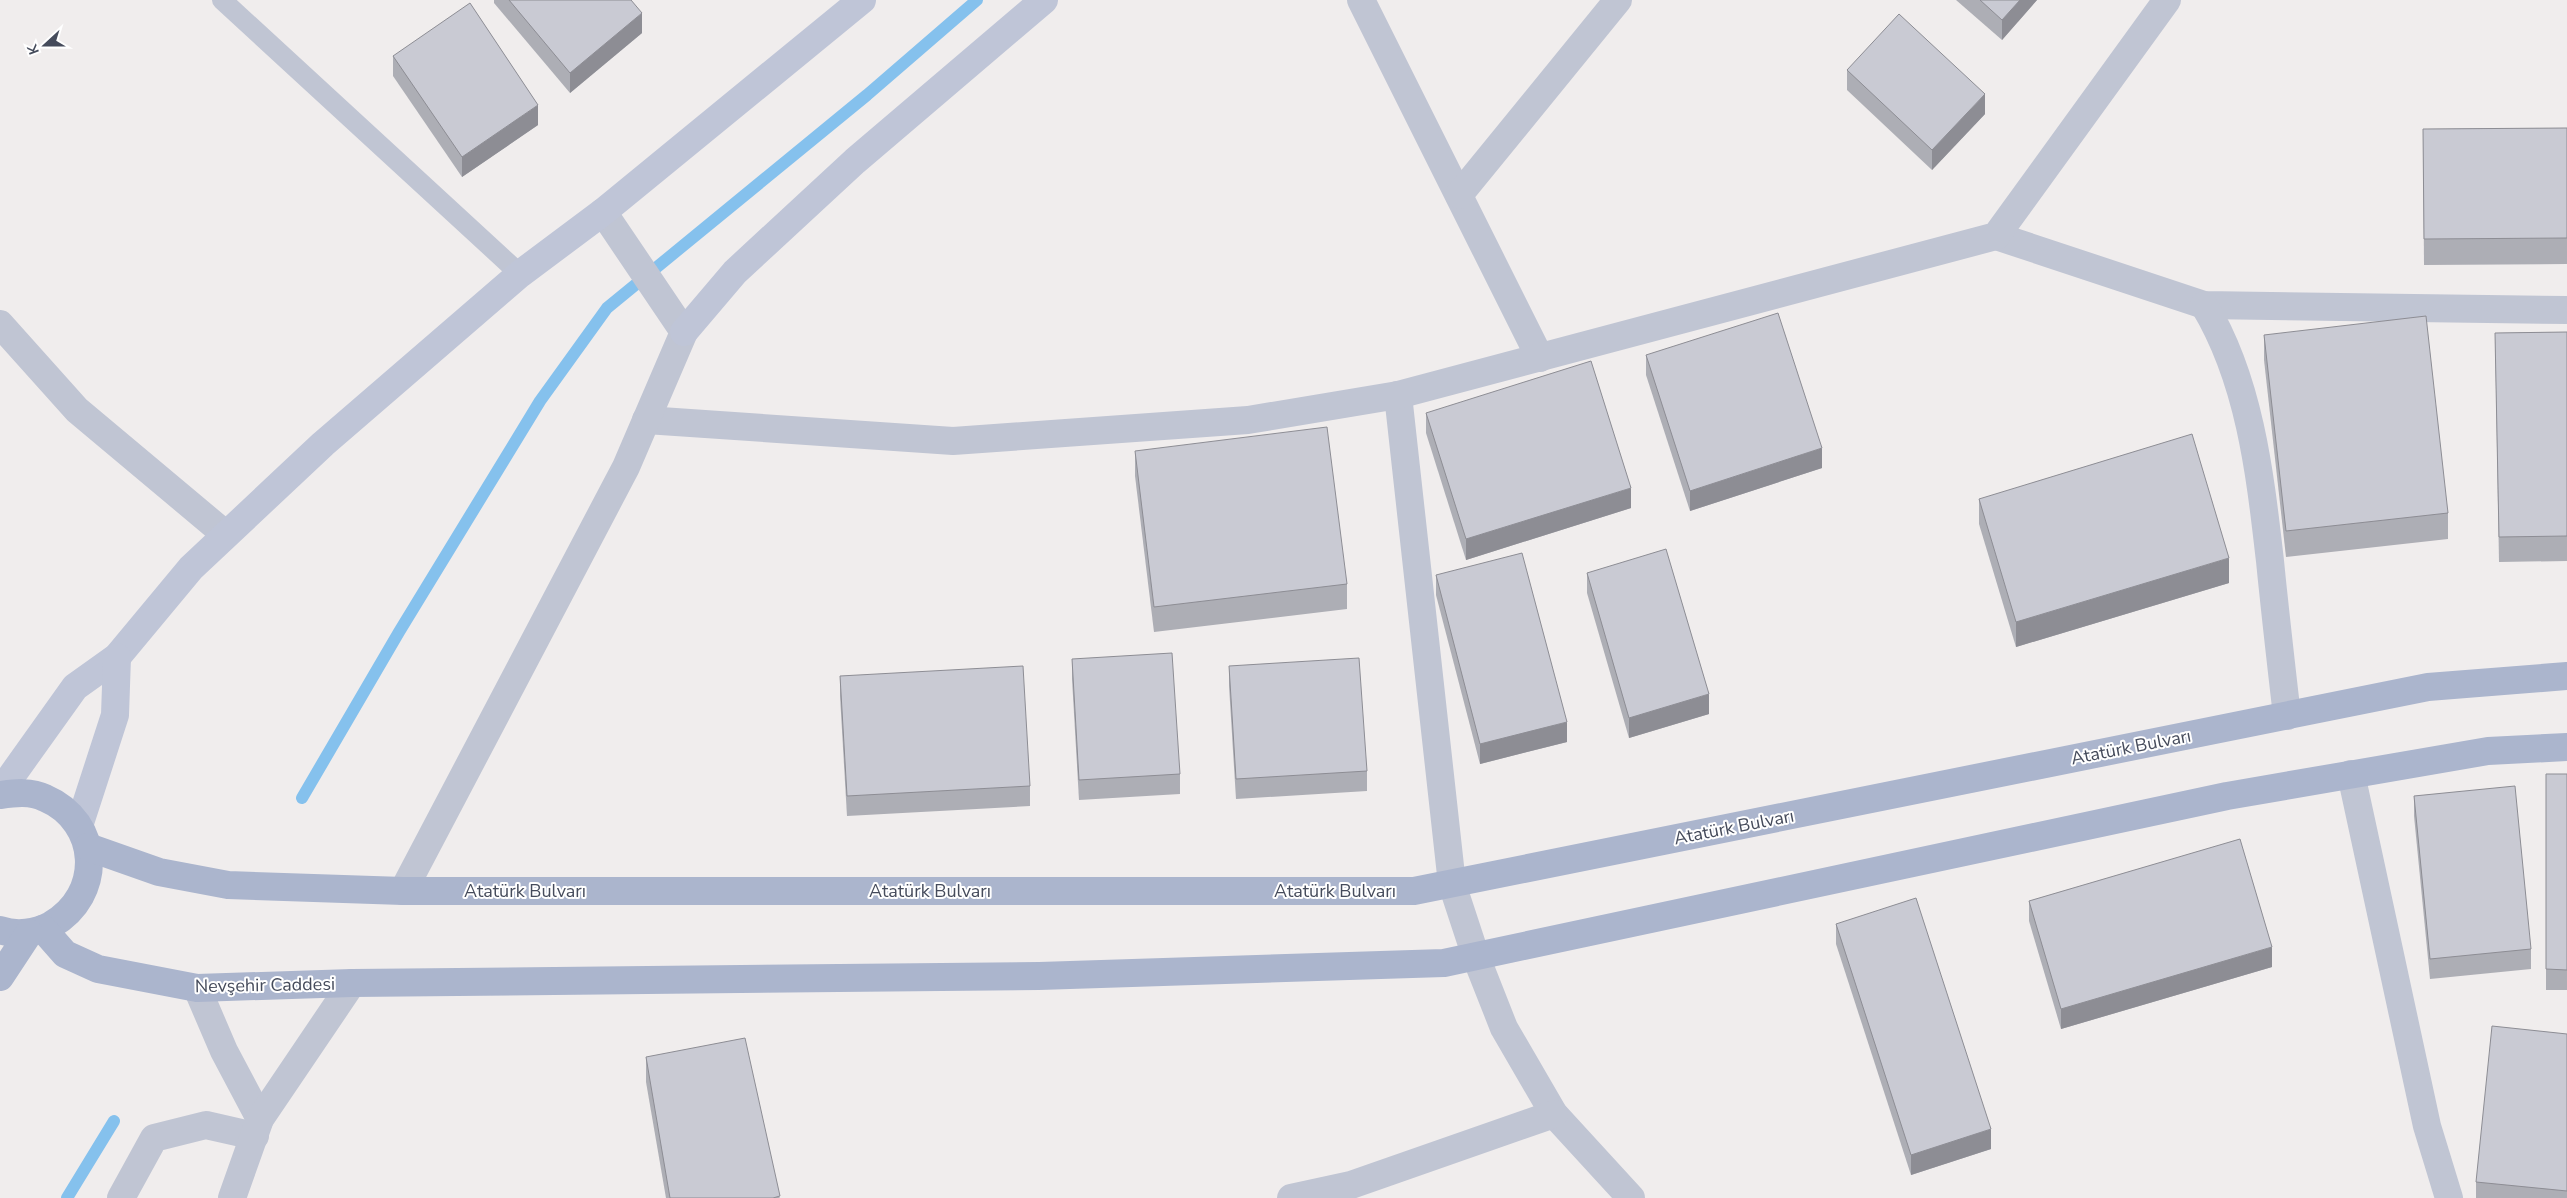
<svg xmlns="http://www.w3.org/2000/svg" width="2567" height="1198" viewBox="0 0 2567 1198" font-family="'Nunito Sans',sans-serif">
<rect width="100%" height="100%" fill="#f0eded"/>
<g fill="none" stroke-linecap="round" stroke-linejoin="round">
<!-- stream -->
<g stroke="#85c1ed" stroke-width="12">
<path d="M302,798L399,632L540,401L607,308L867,95L977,0"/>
<path d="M67,1198L114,1121"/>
</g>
<!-- lane -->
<path stroke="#c0c5d3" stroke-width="20" d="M222,0L520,274"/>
<!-- street -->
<g stroke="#c0c5d3" stroke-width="28">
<path d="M1361,0L1540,358"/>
<path d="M1459,195L1618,0"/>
<path d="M1996,236L2204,305L2567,310"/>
<path d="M2204,305C2250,381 2260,474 2270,561C2275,612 2281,664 2287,716"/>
<path d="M0,324L77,410L225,534"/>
<path d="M1398,395L1452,884L1476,957L1504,1028L1554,1114L1631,1198"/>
<path d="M646,420L953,441L1248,420L1398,395L1996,236L2167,0"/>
<path d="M2351,774L2427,1126L2449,1198"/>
<path d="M403,891L626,467L684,332L603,212"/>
<path d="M197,988L224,1051L260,1119"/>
<path d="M121,1198L154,1138L206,1125L255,1136"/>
<path d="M232,1198L260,1119L352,983"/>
<path d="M1291,1198L1351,1185L1554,1114"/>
</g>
<!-- secondary -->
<g stroke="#bfc5d7" stroke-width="28">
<path d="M684,332L735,272L855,161L1044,0"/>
<path d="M0,792L75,687L117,657L191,568L323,444L520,274L603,212L862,0"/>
<path d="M79,826L115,715L117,657"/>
</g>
<!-- primary -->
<g stroke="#abb5cd" stroke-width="28">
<path d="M0,795C15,793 31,791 45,798C101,822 104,895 51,925C36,933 17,936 0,930"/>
<path d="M88,847L159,872L228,885L403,891H1414L2428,687L2567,676"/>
<path d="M43,929L65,954L98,969L197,988L352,983L1039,976L1444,963L2227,796L2488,751L2567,747"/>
<path d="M0,977L29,933"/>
</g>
</g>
<!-- wall -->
<g fill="#adaeb5">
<path d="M494,0H631L642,33L570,93L494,3Z"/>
<path d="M1956,0H2037L2002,40Z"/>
<path d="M393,56L538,125L462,177L393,76Z"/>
<path d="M1847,70L1985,114L1932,170L1847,90Z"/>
<path d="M2567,128V264L2424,265L2423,129Z"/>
<path d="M2567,332V561L2499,562L2495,333Z"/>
<path d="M2264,335L2448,513V539L2286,557L2264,360Z"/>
<path d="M1646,355L1822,468L1690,511L1646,375Z"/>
<path d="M1426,413L1631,508L1466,560L1426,433Z"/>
<path d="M1135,451L1347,584V609L1154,632L1135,476Z"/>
<path d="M1979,499L2229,583L2016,647L1979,524Z"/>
<path d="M1587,573L1709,714L1629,738L1587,593Z"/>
<path d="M1436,575L1567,742L1480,764L1436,595Z"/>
<path d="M1072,659L1180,774V794L1079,800L1072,679Z"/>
<path d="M1229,666L1367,771V791L1236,799L1229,686Z"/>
<path d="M840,676L1030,786V806L847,816L840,696Z"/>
<rect x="2546" y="774" width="21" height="216"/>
<path d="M2414,796L2531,949V969L2430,979L2414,816Z"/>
<path d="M2029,901L2272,967L2061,1029L2029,921Z"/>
<path d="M1836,924L1991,1149L1911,1175L1836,944Z"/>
<path d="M2567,1034V1198H2476V1182Z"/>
<path d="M646,1057L780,1198H666L646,1082Z"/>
</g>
<!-- shaded-wall -->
<g fill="#8d8d94">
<path d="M2020,0H2037L2002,40V20Z"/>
<path d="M642,13V33L570,93V73Z"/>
<path d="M1985,94V114L1932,170V150Z"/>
<path d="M538,105V125L462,177V157Z"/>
<path d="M1822,448V468L1690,511V491Z"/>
<path d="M1631,488V508L1466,560V539Z"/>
<path d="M2229,558V583L2016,647V622Z"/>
<path d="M1709,694V714L1629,738V718Z"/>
<path d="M1567,722V742L1480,764V744Z"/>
<path d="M2272,947V967L2061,1029V1009Z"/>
<path d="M1991,1129V1149L1911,1175V1155Z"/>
</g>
<!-- building -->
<g fill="#c9cad3" stroke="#8d8d94">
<path d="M509,0H631L642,13L570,73Z"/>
<path d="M1980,0H2020L2002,20Z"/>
<path d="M470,3L538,105L462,157L393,56Z"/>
<path d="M1899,14L1985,94L1932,150L1847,70Z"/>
<path d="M2567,128V238L2424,239L2423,129Z"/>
<path d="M1778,313L1822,448L1690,491L1646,355Z"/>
<path d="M2426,316L2448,513L2286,531L2264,335Z"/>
<path d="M2567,332V536L2499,537L2495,333Z"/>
<path d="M1591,361L1631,488L1466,539L1426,413Z"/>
<path d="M1327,427L1347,584L1154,607L1135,451Z"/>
<path d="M2192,434L2229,558L2016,622L1979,499Z"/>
<path d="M1666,549L1709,694L1629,718L1587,573Z"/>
<path d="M1522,553L1567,722L1480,744L1436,575Z"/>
<path d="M1172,653L1180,774L1079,780L1072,659Z"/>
<path d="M1359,658L1367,771L1236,779L1229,666Z"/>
<path d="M1023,666L1030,786L847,796L840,676Z"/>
<path d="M2546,774H2567V970L2546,969Z"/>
<path d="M2515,786L2531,949L2430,959L2414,796Z"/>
<path d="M2240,839L2272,947L2061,1009L2029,901Z"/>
<path d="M1916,898L1991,1129L1911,1155L1836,924Z"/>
<path d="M2492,1026L2567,1034V1191L2476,1182Z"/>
<path d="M745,1038L780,1196L773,1198H670L646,1057Z"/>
</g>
<g text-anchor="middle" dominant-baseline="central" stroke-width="4" stroke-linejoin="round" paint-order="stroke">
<!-- street labels -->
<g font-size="18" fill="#454b5b" stroke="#fff">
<text transform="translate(2131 747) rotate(-11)">Atatürk Bulvarı</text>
<text transform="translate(1734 827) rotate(-11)">Atatürk Bulvarı</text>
<text x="525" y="891">Atatürk Bulvarı</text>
<text x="930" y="891">Atatürk Bulvarı</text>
<text x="1335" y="891">Atatürk Bulvarı</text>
<text transform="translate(265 985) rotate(-1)">Nevşehir Caddesi</text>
</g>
</g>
<!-- north arrow -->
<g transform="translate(45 45) rotate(249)" stroke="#ffffff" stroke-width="4" paint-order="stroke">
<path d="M0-4L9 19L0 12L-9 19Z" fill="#454b5b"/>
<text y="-8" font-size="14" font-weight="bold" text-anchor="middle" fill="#454b5b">K</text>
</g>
</svg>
